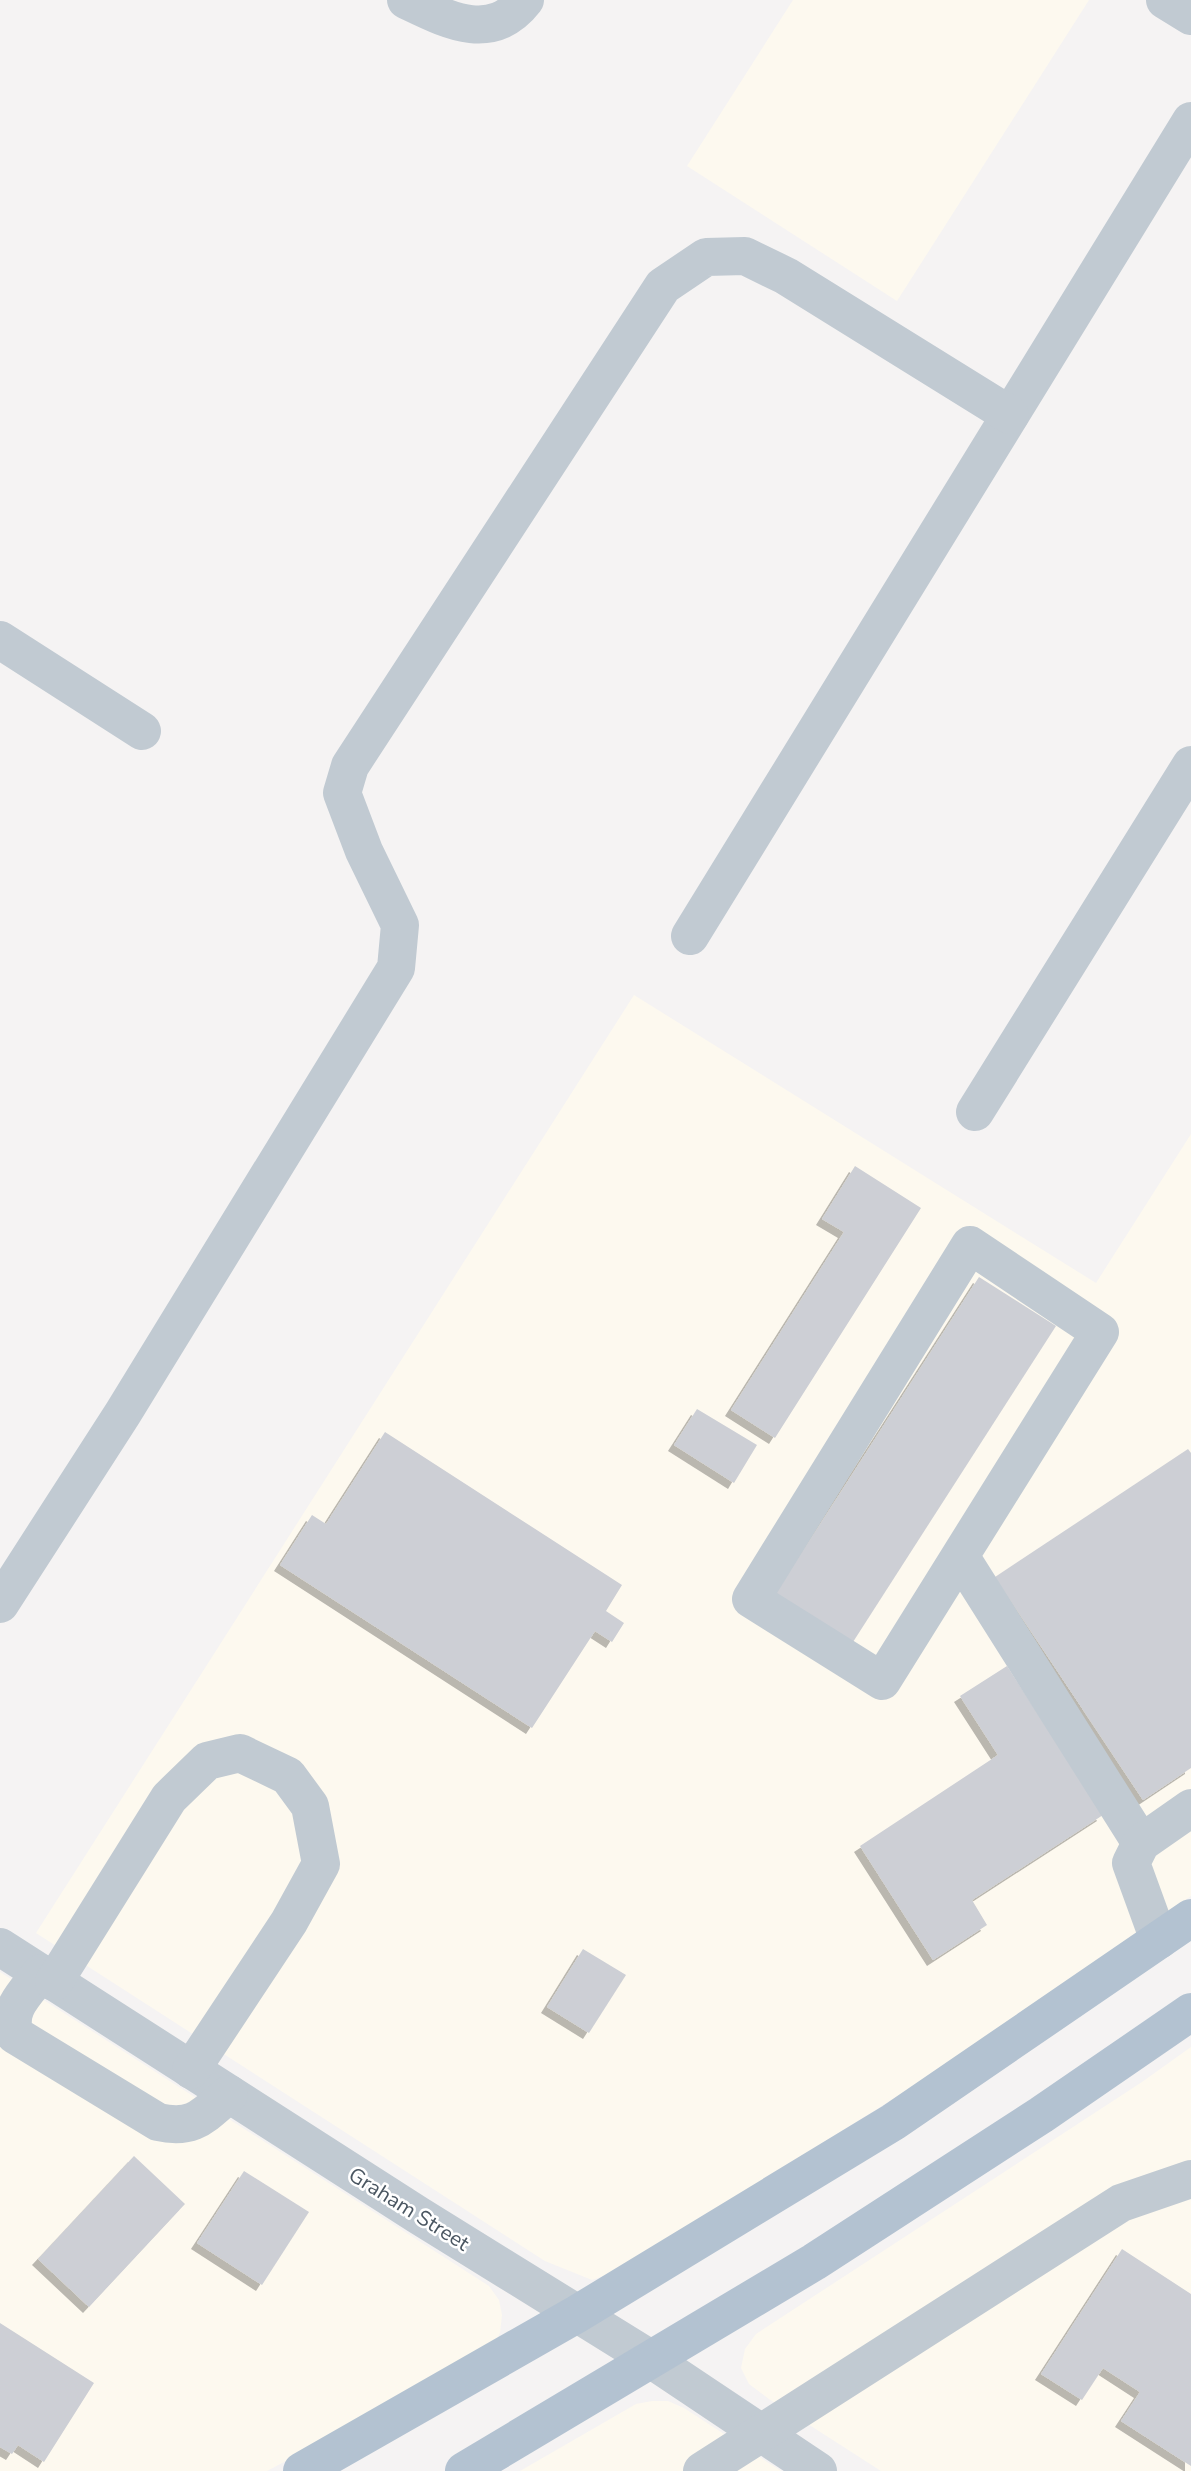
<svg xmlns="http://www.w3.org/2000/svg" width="1191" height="2471" viewBox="0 0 1191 2471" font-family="'Nunito Sans',sans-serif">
<defs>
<filter id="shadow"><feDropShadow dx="-6" dy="6" stdDeviation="0" flood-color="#0004"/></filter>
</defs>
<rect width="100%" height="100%" fill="#f5f3f3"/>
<!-- commercial -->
<g fill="#fdf9ef">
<path d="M793,0H1089L897,301L687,166Z"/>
<path d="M634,995L1096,1283L1191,1134V1896L1058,1992L893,2099L615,2272L592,2280L545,2261L36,1933Z"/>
<path d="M0,1972L489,2286L499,2300L502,2315L500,2333L488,2354L267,2471H0Z"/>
<path d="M1191,2047V2471H881L769,2399L749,2384L741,2368L745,2349L756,2334L1142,2082Z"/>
<path d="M652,2401H668L684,2408L781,2471H520L636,2404Z"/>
</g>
<!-- building -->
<g fill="#cdcfd5" filter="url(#shadow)">
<path d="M855,1166L921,1208L775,1438L731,1410L844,1232L822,1219Z"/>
<path d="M979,1277L1056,1326L853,1642L776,1593Z"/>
<path d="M697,1409L757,1445L734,1483L674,1445Z"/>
<path d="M385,1432L622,1585L606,1611L624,1623L612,1642L595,1631L532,1728L280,1565L312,1515L326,1524Z"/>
<path d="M1188,1449L1191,1453V1768L1143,1800L995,1577Z"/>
<path d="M1007,1666L1103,1815L972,1900L987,1925L933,1960L860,1846L998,1755L960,1696Z"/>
<path d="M583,1949L626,1975L589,2033L547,2007Z"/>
<path d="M134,2156L185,2204L89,2307L38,2259Z"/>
<path d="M244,2171L309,2212L262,2285L197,2243Z"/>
<path d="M1122,2249L1191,2294V2466L1121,2421L1140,2392L1103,2368L1082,2400L1041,2374Z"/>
<path d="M0,2323L94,2383L44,2462L18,2445L12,2454L0,2447Z"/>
</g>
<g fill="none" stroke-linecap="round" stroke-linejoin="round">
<!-- minor -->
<g stroke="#c1cad2" stroke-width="38">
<path d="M406,0C446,19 491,44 525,0"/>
<path d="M1165,0L1191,16"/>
<path d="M0,640L142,731"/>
<path d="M690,936L1191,121"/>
<path d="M975,1112L1191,765"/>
<path d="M960,1556L1100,1332L970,1245L751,1599L882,1681L960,1556L1141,1843"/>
<path d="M0,1604L123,1413L396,968L400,925L364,851L342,793L350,766L663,286L706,257L745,256L786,276L1010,415"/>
<path d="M1159,1940L1131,1863L1141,1843L1191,1808"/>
<path d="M0,1947L418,2215L652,2360L818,2471"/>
<path d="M41,1973C25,1994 6,2009 15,2035L158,2122C194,2130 203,2116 229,2094"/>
<path d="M54,1982L169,1798L207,1761L240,1753L288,1776L310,1806L321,1864L289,1922L191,2070"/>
<path d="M702,2471L1121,2203L1191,2179"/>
</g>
<!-- major -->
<g stroke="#b3c2d1" stroke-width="38">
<path d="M302,2471L577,2314L893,2122L1191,1918"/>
<path d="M464,2471L814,2262L1041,2115L1191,2012"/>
</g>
</g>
<g text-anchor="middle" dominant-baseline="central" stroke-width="5" stroke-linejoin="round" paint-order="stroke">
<!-- street labels -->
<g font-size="21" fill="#4a5661" stroke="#fff">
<text transform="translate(409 2209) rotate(32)">Graham Street</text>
</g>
</g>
</svg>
